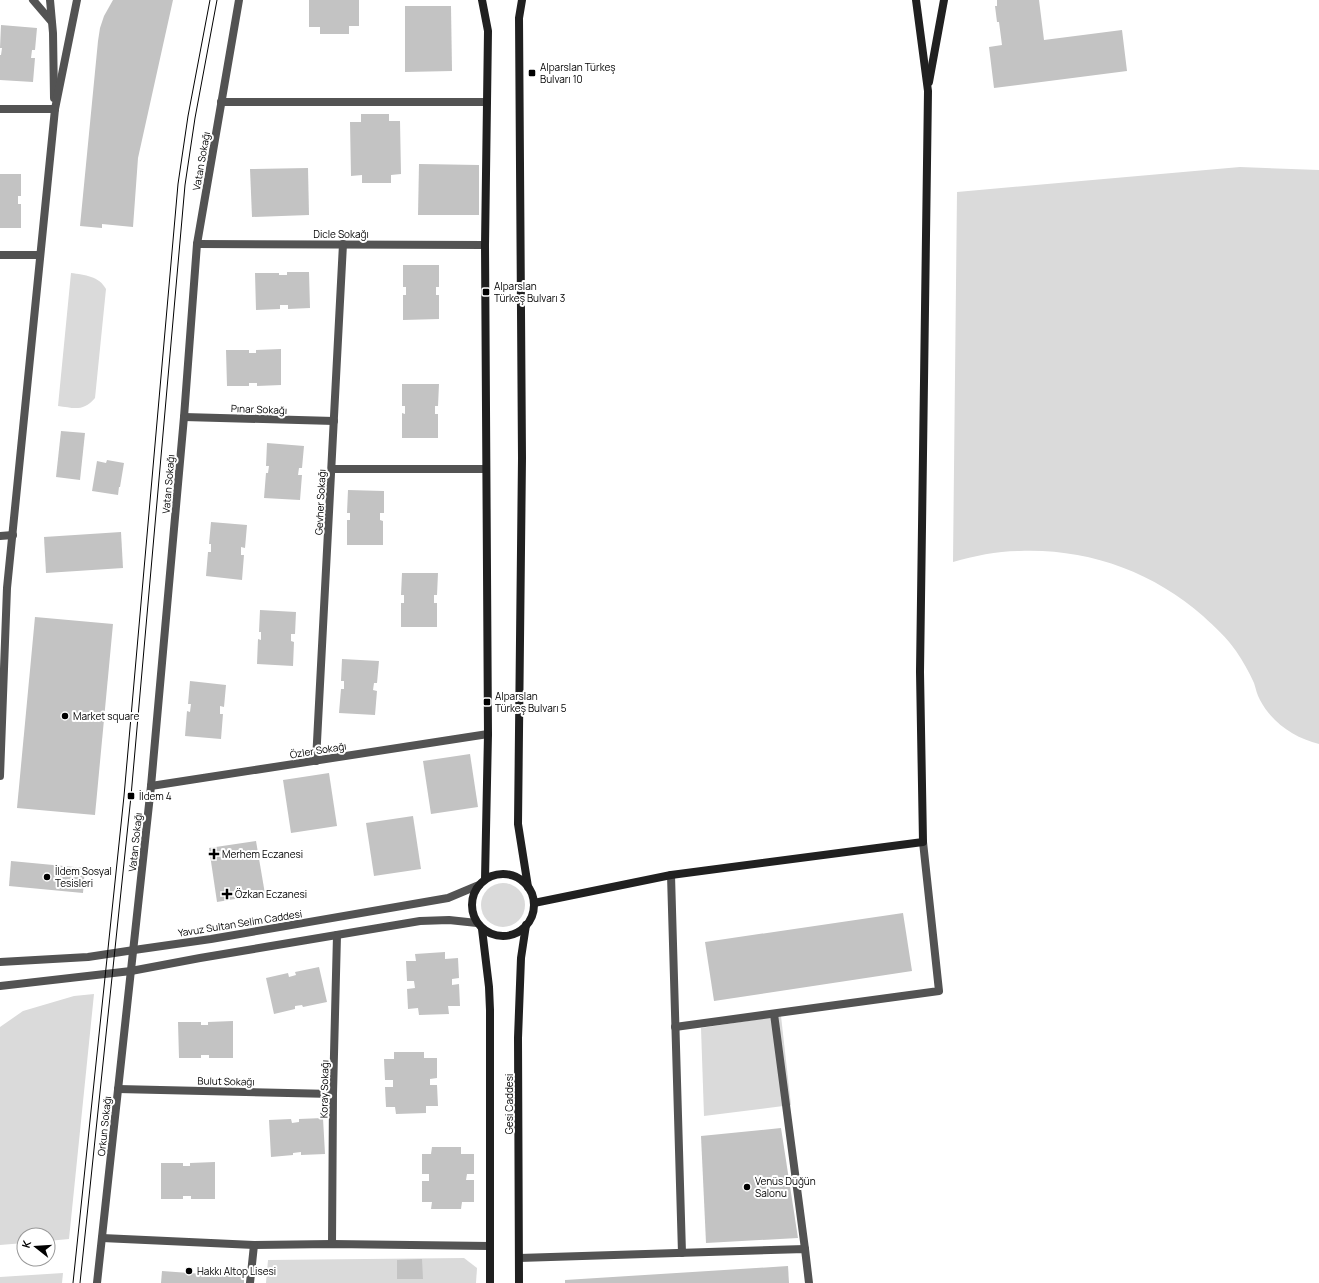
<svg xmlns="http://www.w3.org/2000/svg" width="1319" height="1283" viewBox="0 0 1319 1283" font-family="Manrope,sans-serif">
<rect width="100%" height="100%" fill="#fff"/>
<!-- green -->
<g fill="#dadada">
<path d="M1240,167L1319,170V744C1295,738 1272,723 1260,700C1257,695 1256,689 1254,683C1249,672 1243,661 1236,651C1227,638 1215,627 1203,616C1152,571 1086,548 1019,551C997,551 975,556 953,562L957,192Z"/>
<path d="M71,273C85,275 99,276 106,289L95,398C83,412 74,408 58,406Z"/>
<circle cx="503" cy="905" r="22"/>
<path d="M94,994L69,1239L48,1241V1235H24V1243L0,1245V1027L23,1011L74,996Z"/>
<path d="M781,1016L791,1105L704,1116L701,1028Z"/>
<path d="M464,1258L477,1268L476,1283H266L268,1260Z"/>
<path d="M63,1273L62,1283H0V1277Z"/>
</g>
<!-- building -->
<g fill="#c3c3c3">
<path d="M113,0H173L138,158L133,227L102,224V228L80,226L98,41L100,28L104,16Z"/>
<path d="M309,0H359V26H349V34H320V27H309Z"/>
<path d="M997,0H1039L1044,40L1122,30L1127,71L994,88L989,47L1002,45L999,22H997L995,6H997Z"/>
<path d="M405,6H451L452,71L405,72Z"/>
<path d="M1,25L37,28L35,50H32L31,58H35L33,82L0,80V55H1L2,48H0Z"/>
<path d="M361,114H389V121H400L401,174L391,175V183H362V175L351,176L350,122H361Z"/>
<path d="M419,164L479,165V215H418Z"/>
<path d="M308,168L309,215L252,217L250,169Z"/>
<path d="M0,174H21V196H18V204H21V228H0Z"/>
<path d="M403,265H439V287H436V295H439V319L403,320V295H406V287H403Z"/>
<path d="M287,272H309L310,308L288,309V305H280V309L256,310L255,273H279V275H287Z"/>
<path d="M281,349V385L257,386V383H249V386H227L226,350H249V353H256V350Z"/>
<path d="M402,384H439L438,406H435V414H438V438H402V413L405,414V406H402Z"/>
<path d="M61,431L85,433L80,480L56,477Z"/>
<path d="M267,443L304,446L302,468H299L298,475H302L300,500L264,498L266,473H268L269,466H266Z"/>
<path d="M107,460L124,463L120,487H119L118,495L92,491L97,461L106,463Z"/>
<path d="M348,490L384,491V513H380V520L383,521V545H347V520H350V513H347Z"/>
<path d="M211,522L247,525L245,548L241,547V555H244L242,580L206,576L208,552H211V544H209Z"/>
<path d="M121,532L123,568L46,573L44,537Z"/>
<path d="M402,573H438L437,595H434V603H437V627H401V603H404V595H401Z"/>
<path d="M260,610L296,612L295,634H291V641L294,642L293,666L257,664L258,639L261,640V632H259Z"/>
<path d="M35,617L113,624L95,815L17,808Z"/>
<path d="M342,659L379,661L377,683H374L373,690L377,691L375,715L339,713L341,689H344V681H341Z"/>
<path d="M190,681L226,685L224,707L220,706V714H223L221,739L185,736L187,711L190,712L191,704H188Z"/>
<path d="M470,754L478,807L431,814L423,761Z"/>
<path d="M329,773L337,826L291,833L283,780Z"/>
<path d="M413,816L421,869L374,876L366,823Z"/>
<path d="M256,841L265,894L217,902L209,848Z"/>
<path d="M11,861L85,868L83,893L9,886Z"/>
<path d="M903,913L912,971L714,1001L705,942Z"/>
<path d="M445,952V959L458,958L459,978L452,979V985L459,984L460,1006H448L449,1014L419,1015L418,1008L408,1009L407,989L415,988L414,981H407L406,961H416L415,954Z"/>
<path d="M319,967L327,1002L303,1007L302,1005L295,1006V1009L274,1014L266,978L288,973L289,977L296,975L295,972Z"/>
<path d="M233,1021V1058H209V1055H201V1058H179L178,1022H201V1025H208V1022Z"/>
<path d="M394,1052H424V1058H437V1078L430,1079V1085H437L438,1106H426V1113L396,1114L395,1107H386L385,1087H393V1080H385L384,1059H394Z"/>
<path d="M323,1118L325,1154L301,1155V1152L293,1153V1155L271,1157L269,1120L291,1119L292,1123L299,1122V1119Z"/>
<path d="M781,1128L798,1238L706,1243L701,1136Z"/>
<path d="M432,1147H461V1154H474V1174H467L466,1180H474V1202H462L461,1209H431L432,1202H422V1181H429V1174H422V1154H431Z"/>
<path d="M215,1162V1199H191V1196H183V1199H161V1163H183V1166H190V1163Z"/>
<path d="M422,1259L423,1279H397V1260Z"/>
<path d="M788,1266L789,1283H565V1280Z"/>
<path d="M162,1271L244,1277V1283H161Z"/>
</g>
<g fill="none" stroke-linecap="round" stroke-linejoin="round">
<!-- minor -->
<g stroke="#535353" stroke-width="8">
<path d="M221,102H487"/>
<path d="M0,109H55"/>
<path d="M197,244L485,245"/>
<path d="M0,255H40"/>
<path d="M184,417L334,421"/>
<path d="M332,469H486"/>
<path d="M0,536L13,535"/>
<path d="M316,761L343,244"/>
<path d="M151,786L488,734"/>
<path d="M671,875L682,1253"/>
<path d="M774,1014L805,1249"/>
<path d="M675,1027L939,991L923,842"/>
<path d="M118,1089L333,1094"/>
<path d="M102,1238L254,1245L332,1244L490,1246"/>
<path d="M332,1244L333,1094L337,935"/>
<path d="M519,1258L805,1249L809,1283"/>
<path d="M97,1283L151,786L184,417L197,244L239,0"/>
<path d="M250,1283L254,1245"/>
</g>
<!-- tertiary -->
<g stroke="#535353" stroke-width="8">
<path d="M33,0L51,21"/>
<path d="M50,0L53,33L54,98"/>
<path d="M0,776L7,588L55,109L77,0"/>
<path d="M0,962L88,957L134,950L211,939L448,898L479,885"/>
<path d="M0,986L131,971L200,958L420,921L449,920L477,923"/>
</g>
<!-- secondary -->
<g stroke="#202020" stroke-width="8">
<path d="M482,0L488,31L485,245L488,734L485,879"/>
<path d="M522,0L519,18L522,458L518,824L528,887"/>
<path d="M929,82L944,0"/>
<circle cx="503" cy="905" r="31"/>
<path d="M534,903L671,875L923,842L920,672L928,91L916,0"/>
<path d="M482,929L489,987L490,1010V1283"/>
<path d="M519,1283L518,1038L521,958L526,925"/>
</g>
<!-- tram -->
<g stroke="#000" stroke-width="1">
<path d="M73,1283L124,796L178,184L188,116L210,0"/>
<path d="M80,1283L131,796L185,185L195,118L217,0"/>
</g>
</g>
<!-- markers -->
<g fill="#000" stroke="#fff" stroke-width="1.5">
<rect x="528" y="69" width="8" height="8" rx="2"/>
<rect x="482" y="288" width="8" height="8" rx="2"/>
<rect x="483" y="698" width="8" height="8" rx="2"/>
<circle cx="65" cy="716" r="4"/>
<rect x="127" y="792" width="8" height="8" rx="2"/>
<path d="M212 848h4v4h4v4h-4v4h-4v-4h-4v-4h4z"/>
<circle cx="47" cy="877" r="4"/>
<path d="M225 888h4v4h4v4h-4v4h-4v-4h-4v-4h4z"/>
<circle cx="747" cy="1187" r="4"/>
<circle cx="189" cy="1271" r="4"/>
</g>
<g text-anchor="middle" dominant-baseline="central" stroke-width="4" stroke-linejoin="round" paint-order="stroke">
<!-- poi labels -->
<g font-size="10" fill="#000" stroke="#fff" text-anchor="start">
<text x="540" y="67">Alparslan Türkeş<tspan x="540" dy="12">Bulvarı 10</tspan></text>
<text x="494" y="286">Alparslan<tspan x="494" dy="12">Türkeş Bulvarı 3</tspan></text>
<text x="495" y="696">Alparslan<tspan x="495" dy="12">Türkeş Bulvarı 5</tspan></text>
<text x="73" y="716">Market square</text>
<text x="139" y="796">İldem 4</text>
<text x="222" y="854">Merhem Eczanesi</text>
<text x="55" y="871">İldem Sosyal<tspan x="55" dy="12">Tesisleri</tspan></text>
<text x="235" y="894">Özkan Eczanesi</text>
<text x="755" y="1181">Venüs Düğün<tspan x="755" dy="12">Salonu</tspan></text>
<text x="197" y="1271">Hakkı Altop Lisesi</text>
</g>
<!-- street labels -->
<g font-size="10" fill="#000" stroke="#fff">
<text transform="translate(201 161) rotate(-80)">Vatan Sokağı</text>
<text x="341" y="234">Dicle Sokağı</text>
<text transform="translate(259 409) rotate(2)">Pınar Sokağı</text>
<text transform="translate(168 484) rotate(-85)">Vatan Sokağı</text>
<text transform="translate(320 502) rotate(-87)">Gevher Sokağı</text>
<text transform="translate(318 750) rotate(-9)">Özler Sokağı</text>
<text transform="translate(135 842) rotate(-84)">Vatan Sokağı</text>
<text transform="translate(240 923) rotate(-9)">Yavuz Sultan Selim Caddesi</text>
<text transform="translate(226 1081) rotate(1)">Bulut Sokağı</text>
<text transform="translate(324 1089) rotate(-89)">Koray Sokağı</text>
<text transform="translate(509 1104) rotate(-90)">Gesi Caddesi</text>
<text transform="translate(104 1126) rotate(-84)">Orkun Sokağı</text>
</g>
</g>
<!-- north arrow -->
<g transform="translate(36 1247) rotate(287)"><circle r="19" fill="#ffffff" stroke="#999999"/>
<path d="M0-3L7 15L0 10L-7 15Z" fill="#000000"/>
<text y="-6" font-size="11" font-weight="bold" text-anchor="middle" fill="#000000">K</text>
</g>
</svg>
